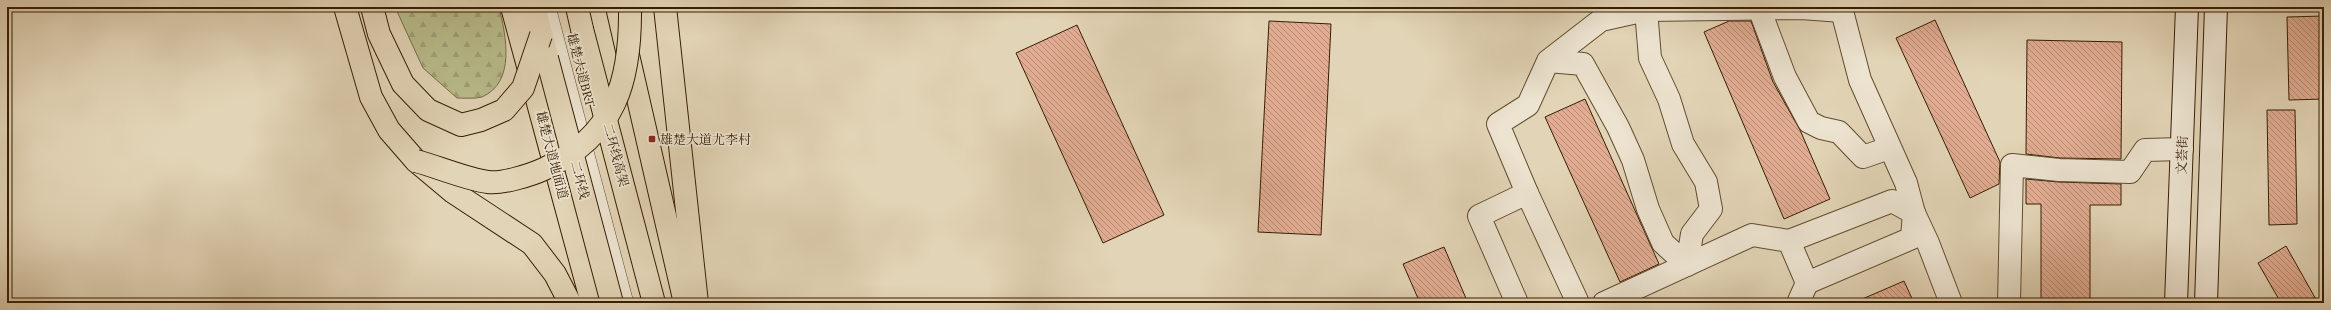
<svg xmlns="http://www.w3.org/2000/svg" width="2331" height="310" viewBox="0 0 2331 310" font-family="'EB Garamond','Noto Serif SC',serif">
<defs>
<pattern id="forest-firs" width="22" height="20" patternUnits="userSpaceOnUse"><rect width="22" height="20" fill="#b8bb8b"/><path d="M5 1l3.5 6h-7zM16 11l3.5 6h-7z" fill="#9fa076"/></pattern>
<pattern id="building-back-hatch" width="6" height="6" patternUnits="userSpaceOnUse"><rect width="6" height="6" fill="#e1ac92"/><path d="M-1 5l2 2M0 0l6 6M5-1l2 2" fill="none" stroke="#b78b75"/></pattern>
</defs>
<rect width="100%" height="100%" fill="#e2d4b6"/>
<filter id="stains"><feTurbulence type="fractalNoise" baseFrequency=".005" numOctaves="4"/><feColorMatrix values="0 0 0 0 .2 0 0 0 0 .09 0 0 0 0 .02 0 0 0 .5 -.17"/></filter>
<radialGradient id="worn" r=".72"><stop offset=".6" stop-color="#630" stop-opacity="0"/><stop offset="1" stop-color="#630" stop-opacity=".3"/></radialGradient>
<!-- forest -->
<path fill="url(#forest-firs)" stroke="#776c46" d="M395,7H499C506,36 516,82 482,97C475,99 464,98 457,98L423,68Z"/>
<!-- building -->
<g fill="url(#building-back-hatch)" stroke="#361e00">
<path d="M2324,16V99L2289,100L2287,17Z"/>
<path d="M1935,20L2000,162L1999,184L1970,198L1896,38Z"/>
<path d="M1269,21L1331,24L1321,235L1258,232Z"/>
<path d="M1729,21H1751L1773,82L1800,130L1830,199L1784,219L1704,32Z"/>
<path d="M1077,25L1164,215L1103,243L1016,53Z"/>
<path d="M2027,40L2122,42L2121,159L2060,158L2026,154Z"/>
<path d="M1585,99L1659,264L1620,282L1545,117Z"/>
<path d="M2267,110H2295L2297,224L2269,225Z"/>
<path d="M2026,179L2059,182L2121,184V205H2090V303H2041V204H2026Z"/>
<path d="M2286,246L2318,303H2281L2258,263Z"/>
<path d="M1444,247L1468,303H1420L1403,264Z"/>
<path d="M1904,281L1914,303H1853Z"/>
</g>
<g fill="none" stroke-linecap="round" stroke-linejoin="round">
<!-- lane casing -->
<g stroke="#614c2e" stroke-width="12">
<path id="lane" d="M550,7L628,303"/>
</g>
<!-- street casing -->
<g stroke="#614c2e" stroke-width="24">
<g id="street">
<path d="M1759,8L1785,77L1809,122L1821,128L1839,132L1863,157L1889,148"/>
<path d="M1646,10L1801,8L1842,11L1860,80L1906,183L1914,213L1928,243L1951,303"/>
<path d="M1527,193L1498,124L1528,105L1548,61L1601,20L1646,10L1650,58L1669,99L1683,144L1706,182L1711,209L1692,234L1687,265L1663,243L1648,209L1633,160L1618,127L1583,64L1548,61"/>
<path d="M1789,241L1892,201L1914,213L1912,238L1807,283"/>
<path d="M1517,303L1479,216L1527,193L1578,303"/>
<path d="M1604,303L1752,235L1789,241L1807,283L1798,303"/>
<path d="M2009,303L2012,165L2059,170L2130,172L2145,150L2182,149"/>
</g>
</g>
<!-- secondary casing -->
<g stroke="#361e00" stroke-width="24">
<g id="secondary">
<path d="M2176,303L2187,7"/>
<path d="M2206,303L2216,7"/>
</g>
</g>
<!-- primary casing -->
<g stroke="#361e00" stroke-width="24">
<g id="primary">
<path d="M512,7L592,303"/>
<path d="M617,7L685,303"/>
</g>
</g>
<!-- highway casing -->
<g stroke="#361e00" stroke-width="24">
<g id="highway">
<path d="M345,7L371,97L389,130L416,161L453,192L532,244L555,274L570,303"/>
<path d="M534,7L546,52"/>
<path d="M577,7L582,29"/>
<path d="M665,7L697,303"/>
</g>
</g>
<!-- lane -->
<use href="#lane" stroke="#ece3d0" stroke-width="11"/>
<!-- street -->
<use href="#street" stroke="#ece3d0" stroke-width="22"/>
<!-- secondary -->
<use href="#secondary" stroke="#ece3d0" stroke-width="22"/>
<!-- primary -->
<use href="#primary" stroke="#e2d4b6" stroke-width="22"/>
<!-- highway -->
<use href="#highway" stroke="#e2d4b6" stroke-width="22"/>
<!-- highway-bridge casing -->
<g stroke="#361e00" stroke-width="24" stroke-linecap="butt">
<g id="highway-bridge">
<path d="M372,7L379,34L403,84L428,110L461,125L481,120L504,110L523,88L541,35"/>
<path d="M582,29L654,303"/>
<path d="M547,58L612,303"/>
<path d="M416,161C435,166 469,180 488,182C502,184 531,175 544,169C616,135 631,81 630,7"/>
</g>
</g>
<!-- highway-bridge -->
<use href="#highway-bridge" stroke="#e2d4b6" stroke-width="22"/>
</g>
<!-- markers -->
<rect fill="#8f2418" stroke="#ece3d0" stroke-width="1.5" x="648" y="135" width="8" height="8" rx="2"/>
<g text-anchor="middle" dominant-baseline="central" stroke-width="3.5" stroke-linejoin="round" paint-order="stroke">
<!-- street labels -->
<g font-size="13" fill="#361e00" stroke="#ece3d0">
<text transform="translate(581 70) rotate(75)">雄楚大道BRT</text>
<text transform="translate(552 155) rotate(75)">雄楚大道地面道</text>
<text transform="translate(616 155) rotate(75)">二环线高架</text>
<text transform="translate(2182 155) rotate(-88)">文荟街</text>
<text transform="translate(580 180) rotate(75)">二环线</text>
</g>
<!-- poi labels -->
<g font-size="13" fill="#361e00" stroke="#ece3d0" text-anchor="start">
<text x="660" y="139">雄楚大道尤李村</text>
</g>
</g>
<!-- margin -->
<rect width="2331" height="310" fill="none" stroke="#e2d4b6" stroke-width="24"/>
<rect x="8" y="8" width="2315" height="294" fill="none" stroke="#361e00" stroke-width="2"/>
<rect x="12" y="12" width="2307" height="286" fill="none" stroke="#361e00"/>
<rect width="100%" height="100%" filter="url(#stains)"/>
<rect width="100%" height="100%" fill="url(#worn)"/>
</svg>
